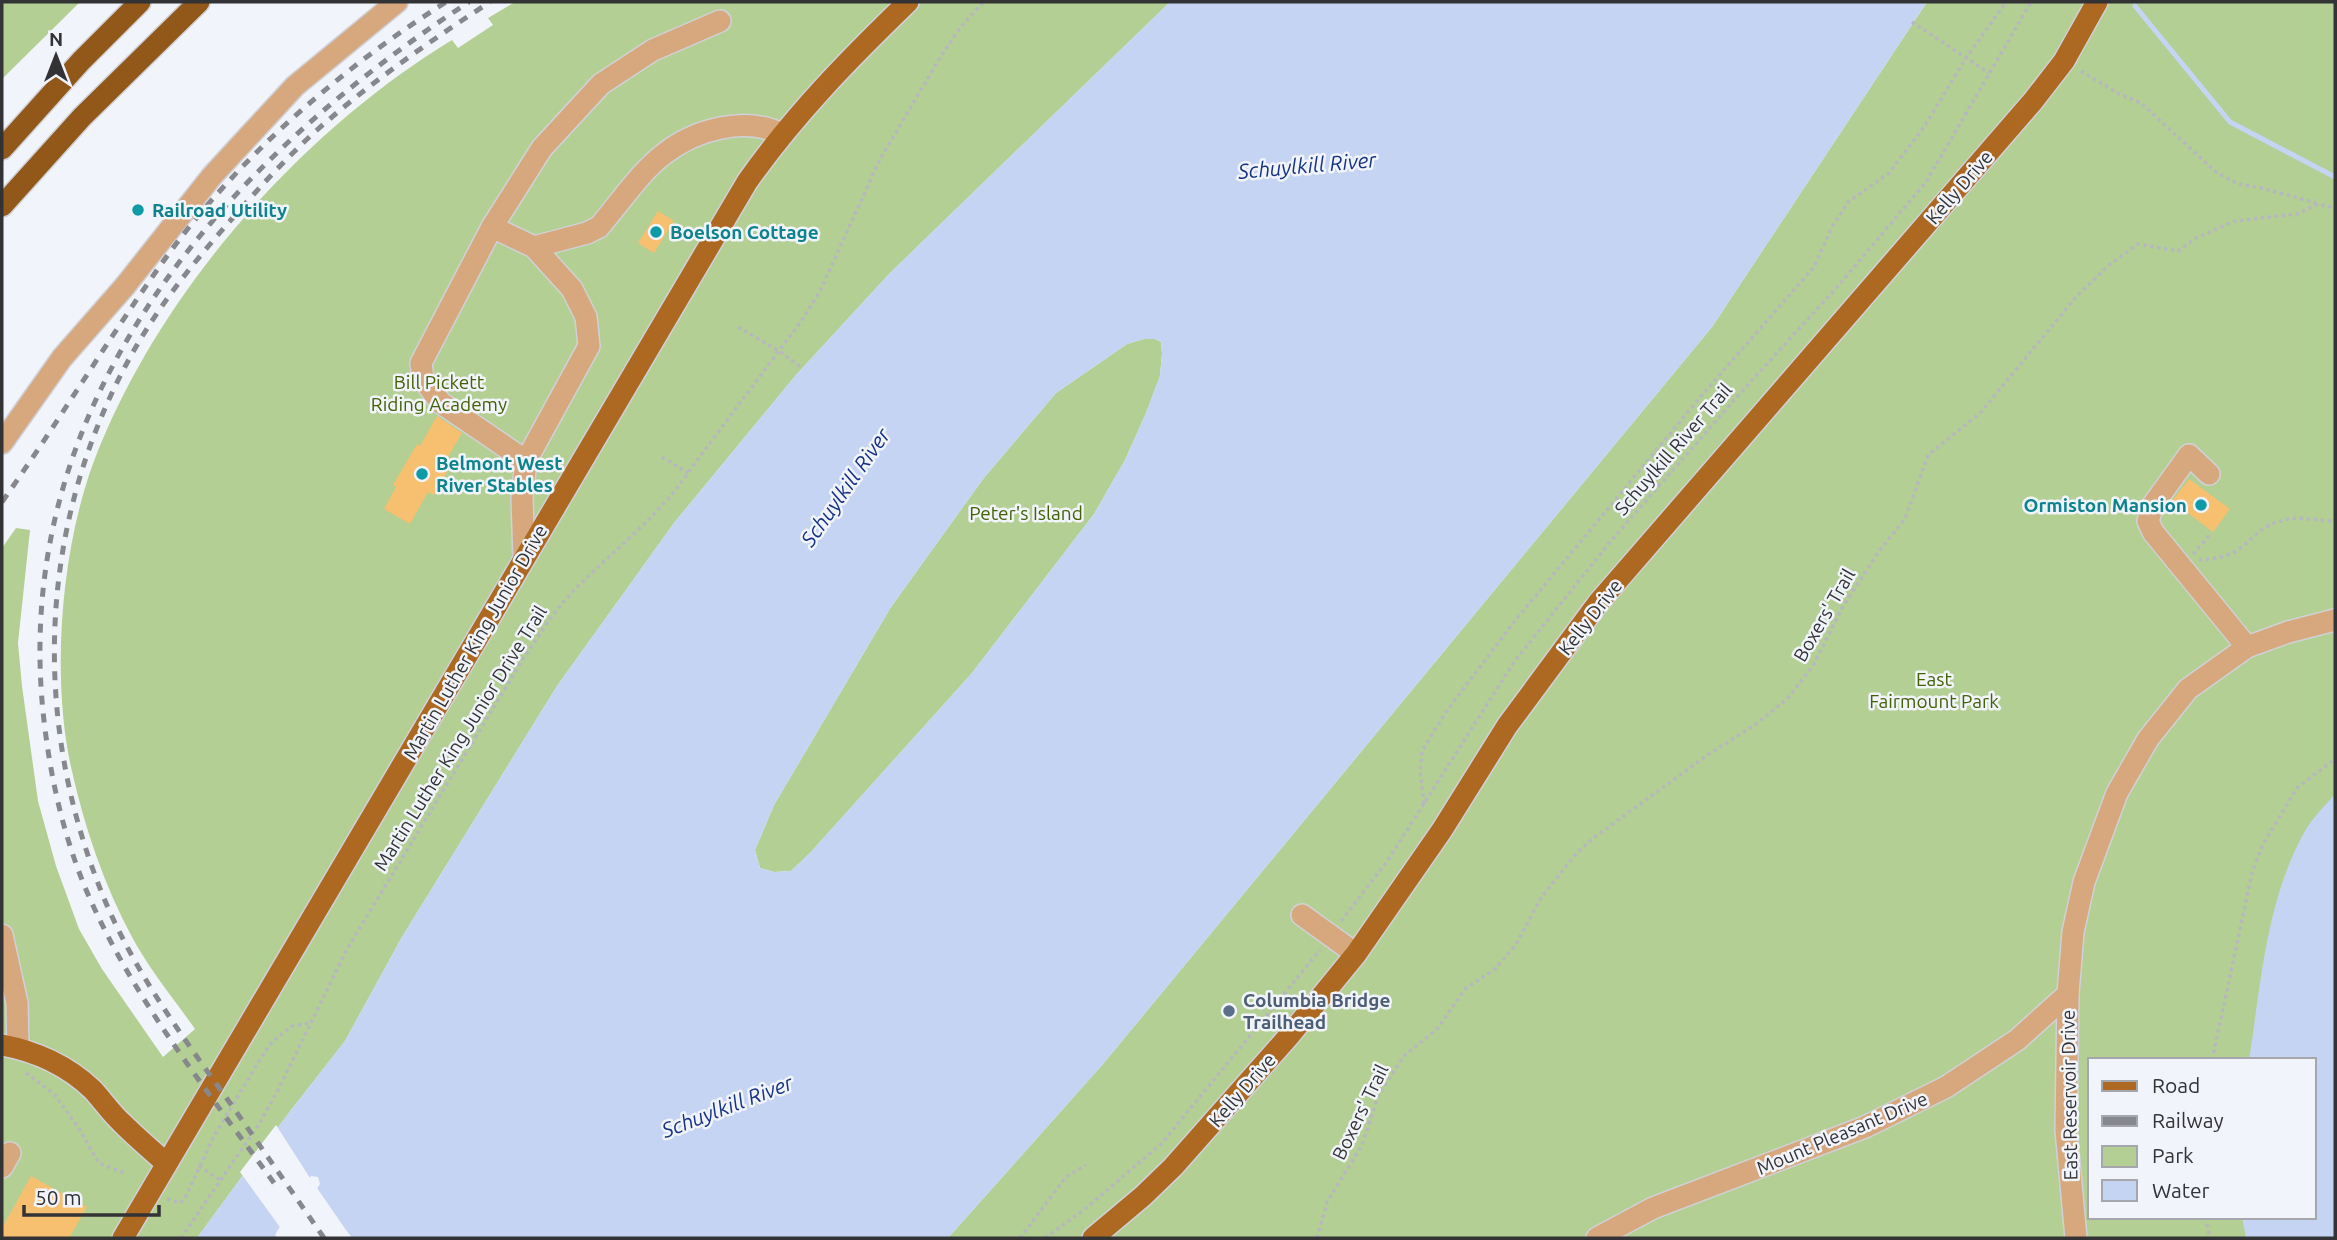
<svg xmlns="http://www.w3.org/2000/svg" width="2337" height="1240" viewBox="0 0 2337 1240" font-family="Ubuntu,sans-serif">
<rect width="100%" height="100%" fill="#f2f4fb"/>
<!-- green -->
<g fill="#b3cf93" fill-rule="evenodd">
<path d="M2,2H80L2,79Z"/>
<path d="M515,2H1170L890,273L796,375L674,523L557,686L402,937L345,1041L288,1114L197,1238H2V548L16,528L30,530L18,643L22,686L38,801L56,866L79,929L102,969L163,1057L195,1029C174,999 149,969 132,937C104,885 84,826 71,767C51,676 61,549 94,461C158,294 299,133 452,40L458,48L493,25L488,18Z"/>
<path d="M1927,2H2335V1238H948L1103,1064L1712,327ZM2090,1060H2314V1217H2090Z"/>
<path d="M1144,339H1155L1161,342L1162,353L1160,376L1146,413L1125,460L1094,514L972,673L810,853L791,871L774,872L760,868L755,850L774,805L891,607L983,479L1056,393L1127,344Z"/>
</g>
<!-- water -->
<g fill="#c5d4f3" fill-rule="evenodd">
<path d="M1170,2H1927L1712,327L1103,1064L948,1238H287L320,1184L318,1177L311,1176L276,1233L275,1238H197L288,1114L345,1041L402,937L557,686L674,523L796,375L890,273ZM1144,339H1155L1161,342L1162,353L1160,376L1146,413L1125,460L1094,514L972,673L810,853L791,871L774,872L760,868L755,850L774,805L891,607L983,479L1056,393L1127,344Z"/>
<path d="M2335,794V1238H2246L2242,1217H2314V1060H2249C2261,984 2266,900 2305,831C2312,818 2325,806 2335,794Z"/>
</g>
<!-- pier -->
<g fill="#f2f4fb">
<path d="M276,1125L312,1181L282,1230L240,1172Z"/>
<path d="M315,1185L346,1230L352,1238H288L285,1234Z"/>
</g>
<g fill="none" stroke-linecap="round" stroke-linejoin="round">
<!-- stream -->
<path stroke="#c5d4f3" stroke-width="5" d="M2135,6L2230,122L2335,177"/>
</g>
<!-- building -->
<g fill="#f7bf70">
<path d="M658,211L674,221L654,253L638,243Z"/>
<path d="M437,416L462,433L446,460L452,463L434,495L428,492L410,524L384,509L396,487L393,485L417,444L420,446Z"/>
<path d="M2189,479L2230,509L2213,532L2172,501Z"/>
<path d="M31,1176L87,1207L69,1238H2V1228Z"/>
</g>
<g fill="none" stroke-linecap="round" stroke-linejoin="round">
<!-- minor casing -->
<g stroke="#d0d1d8" stroke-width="24">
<g id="minor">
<path d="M492,227L542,148L601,84L653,50L720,21"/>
<path d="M534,247L587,233L599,227C620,203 639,173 664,154C696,129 745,116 782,134"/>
<path d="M2,443L62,358L125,286L212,176L295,86L397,2"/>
<path d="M2209,474L2189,455L2153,505L2148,521L2153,532L2247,647"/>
<path d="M524,558L522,498L526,461L589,346L586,317L572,289L534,247L492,227L421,363L423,379L441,403L526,461"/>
<path d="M1302,915L1356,954"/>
<path d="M2,935L17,1003L18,1047"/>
<path d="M2,1167L10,1153"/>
<path d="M1597,1238L1653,1208L1865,1127L1946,1087L2017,1040L2068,994"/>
<path d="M2076,1238L2066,1130L2068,994L2073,932L2084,882L2117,793L2148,739L2188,689L2247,647L2288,632L2335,620"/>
</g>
</g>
<!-- major casing -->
<g stroke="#d0d1d8" stroke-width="24">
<g id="major">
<path d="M2,1045C35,1051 68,1066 93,1090C103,1101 111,1113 122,1123C136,1137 151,1150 166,1163"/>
<path d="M123,1238L747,182C794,115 850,58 908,2"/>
<path d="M1093,1238L1143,1196L1173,1167L1289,1036L1356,954L1442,830L1507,726L1598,603L2033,101L2064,61L2097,2"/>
</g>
</g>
<!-- highway casing -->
<g stroke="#d0d1d8" stroke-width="24">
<g id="highway">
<path d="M2,149L81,61L140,2"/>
<path d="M2,206L82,117L199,2"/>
</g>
</g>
<!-- path -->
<g stroke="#b7b8be" stroke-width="3.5" stroke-dasharray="3.5 3.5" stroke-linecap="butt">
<path d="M1912,22L1989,73"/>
<path d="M2081,71L2119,94L2141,103L2216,172L2238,184L2262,188L2316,203"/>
<path d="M738,327L779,351L802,368"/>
<path d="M662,457L688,473"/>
<path d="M2193,554L2208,537L2209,532"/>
<path d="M2199,560C2211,559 2224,558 2236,551C2253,540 2258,527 2281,521C2297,515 2318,521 2335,521"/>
<path d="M1424,804L1420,771L1422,751L1448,709L1514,622L1702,395L1814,267L1832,227L1848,202L1889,173L1924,127L1966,58L2006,2"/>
<path d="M1341,921L1388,860L1514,662L1610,542L1743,390L1838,286L1926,182L2031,2"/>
<path d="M2212,1060L2252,873L2263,844L2297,788L2335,759"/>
<path d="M26,1073L54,1094L78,1127L97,1160L103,1165L125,1173"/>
<path d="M199,1166L220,1180"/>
<path d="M167,1199L180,1203L185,1198L213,1138L262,1056L273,1041L292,1026L310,1023"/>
<path d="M2205,1217L2210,1238"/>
<path d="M181,1238L259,1124L277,1092L347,949L523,659C537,638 550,617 567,598C609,552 657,521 692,467L802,320L820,291L880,159L941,56L960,28L983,2"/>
<path d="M1020,1238L1066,1177L1086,1165"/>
<path d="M1045,1238L1085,1209L1162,1143L1320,950"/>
<path d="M1317,1238L1327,1202L1362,1145L1379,1094L1404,1056L1437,1029L1465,989L1495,969L1515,946L1541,898L1574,856L1592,839L1709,754L1756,724L1787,699L1813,666L1842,608L1879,551L1905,519L1928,455L1980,413L2076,297L2110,264L2138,244L2178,251L2196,238L2235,221L2297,214L2318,204L2335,208"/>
</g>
<!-- minor -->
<use href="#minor" stroke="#d7a87e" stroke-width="21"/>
<!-- major -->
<use href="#major" stroke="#ad6921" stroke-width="21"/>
<!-- highway -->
<use href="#highway" stroke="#92581a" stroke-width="21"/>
<!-- rail -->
<g stroke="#87888d" stroke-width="5" stroke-dasharray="9 9" stroke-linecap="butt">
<path d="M2,502C57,424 107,341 162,263C236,159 339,70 446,2"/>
<path d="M274,1183C207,1090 133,999 87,892C65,840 52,785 45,729C4,410 218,165 469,2"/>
<path d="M324,1238C295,1196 265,1153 235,1110C188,1044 138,978 106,903C30,723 37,523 133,352C160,304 194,262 230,221C258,189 286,158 317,130C371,82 430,41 490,2"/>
</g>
</g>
<!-- markers -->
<g fill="#0f9aa8" stroke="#f2f4fb" stroke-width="2.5">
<circle cx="138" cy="210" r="7"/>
<circle cx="656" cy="232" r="7"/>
<circle cx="422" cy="474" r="7"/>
<circle cx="2201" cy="505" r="7"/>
</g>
<circle fill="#5c6f8a" stroke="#f2f4fb" stroke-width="2.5" cx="1229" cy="1011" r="7"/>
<g text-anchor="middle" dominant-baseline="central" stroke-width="5" stroke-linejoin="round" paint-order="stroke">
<!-- street labels -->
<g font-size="19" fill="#333336" stroke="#f2f4fb">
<text transform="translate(1959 187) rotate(-49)">Kelly Drive</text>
<text transform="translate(1673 449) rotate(-49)">Schuylkill River Trail</text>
<text transform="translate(1824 615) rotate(-60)">Boxers' Trail</text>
<text transform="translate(1590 617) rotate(-52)">Kelly Drive</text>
<text transform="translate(475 642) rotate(-60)">Martin Luther King Junior Drive</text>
<text transform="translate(460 738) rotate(-58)">Martin Luther King Junior Drive Trail</text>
<text transform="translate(1242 1090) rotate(-49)">Kelly Drive</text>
<text transform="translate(2069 1095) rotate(-91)">East Reservoir Drive</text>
<text transform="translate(1360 1112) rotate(-64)">Boxers' Trail</text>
<text transform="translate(1842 1133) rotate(-23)">Mount Pleasant Drive</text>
</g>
<!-- culture labels -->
<g font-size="19" font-weight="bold" fill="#0d838f" stroke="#f2f4fb" text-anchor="start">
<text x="152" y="210">Railroad Utility</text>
<text x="670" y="232">Boelson Cottage</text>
<text x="436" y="463">Belmont West<tspan x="436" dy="22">River Stables</tspan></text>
<text x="2187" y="505" text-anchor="end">Ormiston Mansion</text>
</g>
<!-- park labels -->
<g font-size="19" fill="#436205" stroke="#f2f4fb">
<text x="439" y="382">Bill Pickett<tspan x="439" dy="22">Riding Academy</tspan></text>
<text x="1026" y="513">Peter's Island</text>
<text x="1934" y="679">East<tspan x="1934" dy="22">Fairmount Park</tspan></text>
</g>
<!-- service labels -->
<g font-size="19" font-weight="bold" fill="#4e5e75" stroke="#f2f4fb" text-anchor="start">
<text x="1243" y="1000">Columbia Bridge<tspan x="1243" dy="22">Trailhead</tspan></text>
</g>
<!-- water labels -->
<g font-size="21" font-style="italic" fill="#143287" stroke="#f2f4fb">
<text transform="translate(1307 165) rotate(-5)">Schuylkill River</text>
<text transform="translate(845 487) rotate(-55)">Schuylkill River</text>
<text transform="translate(727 1106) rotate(-21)">Schuylkill River</text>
</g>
</g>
<!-- border -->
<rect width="2337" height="1240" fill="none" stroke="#333336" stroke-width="7"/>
<!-- legend -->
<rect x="2088" y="1058" width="228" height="161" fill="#f2f4fb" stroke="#a6a7ac" stroke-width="2"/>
<rect x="2102" y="1081" width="35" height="10" fill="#ad6921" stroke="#a6a7ac" stroke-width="2"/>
<text x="2152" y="1093" font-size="21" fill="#333336">Road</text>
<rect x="2102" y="1116" width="35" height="10" fill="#87888d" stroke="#a6a7ac" stroke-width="2"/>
<text x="2152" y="1128" font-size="21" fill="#333336">Railway</text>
<rect x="2102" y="1146" width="35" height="21" fill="#b3cf93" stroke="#a6a7ac" stroke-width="2"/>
<text x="2152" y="1163" font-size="21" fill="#333336">Park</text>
<rect x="2102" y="1180" width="35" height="21" fill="#c5d4f3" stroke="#a6a7ac" stroke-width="2"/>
<text x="2152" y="1198" font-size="21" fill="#333336">Water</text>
<!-- north arrow -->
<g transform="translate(56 56)" stroke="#f2f4fb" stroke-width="5" paint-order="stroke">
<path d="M0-5L12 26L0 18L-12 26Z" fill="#333336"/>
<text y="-10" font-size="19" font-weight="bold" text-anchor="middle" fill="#333336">N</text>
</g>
<!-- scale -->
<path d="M24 1205v10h135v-10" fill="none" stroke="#333336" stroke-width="3.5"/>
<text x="35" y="1205" font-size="21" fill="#333336" stroke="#f2f4fb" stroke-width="5" paint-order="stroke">50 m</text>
</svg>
